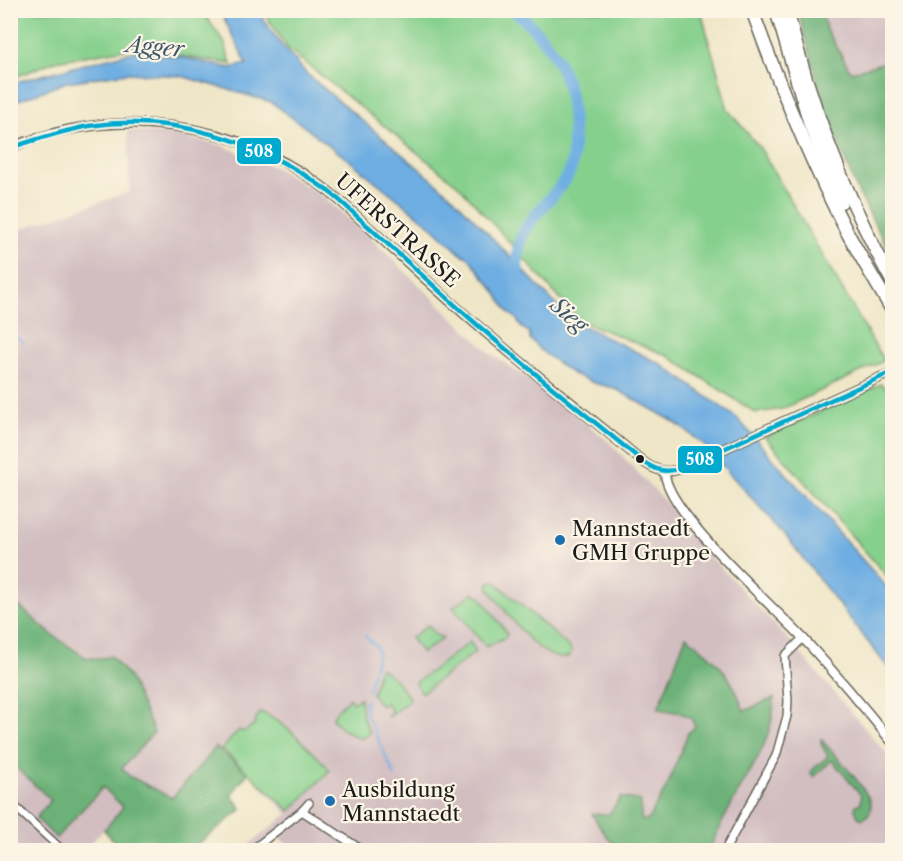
<svg xmlns="http://www.w3.org/2000/svg" width="903" height="861" viewBox="0 0 903 861" font-family="'Libre Caslon Text',serif">
<rect width="100%" height="100%" fill="#fcf5e5"/>
<filter id="ink" filterUnits="userSpaceOnUse"><feTurbulence type="fractalNoise" baseFrequency=".0167" numOctaves="2"/><feDisplacementMap in="SourceGraphic" scale="12" xChannelSelector="R" yChannelSelector="G"/><feConvolveMatrix kernelMatrix="1 2 1 2 8 2 1 2 1" color-interpolation-filters="sRGB"/></filter>
<filter id="wash" filterUnits="userSpaceOnUse"><feTurbulence type="fractalNoise" baseFrequency=".008" numOctaves="4" result="noise"/><feDisplacementMap in="SourceGraphic" scale="24" xChannelSelector="R" yChannelSelector="G"/><feGaussianBlur stdDeviation="1.35" result="paint"/><feColorMatrix in="noise" values="0 0 0 0 0 0 0 0 0 0 0 0 0 0 0 0 0 1.4 0 .05"/><feComposite in="paint" operator="in"/></filter>
<g filter="url(#wash)">
<rect width="100%" height="100%" fill="#efe6c7"/>
<!-- industrial -->
<g fill="#d2bec1">
<path d="M822,11H892V60L851,72L826,29Z"/>
<path d="M128,130L177,135L223,146L276,168L321,195L364,232L491,354L548,393L610,443L674,511L688,533L790,641L892,760V850H294L279,838L266,850H242L288,814L248,773L188,850H121L103,830L84,850H53L44,842L37,850H11V232L130,192Z"/>
</g>
<!-- green -->
<g fill="#86d08d" stroke="#517654" stroke-width="1.5">
<path d="M11,11H202L224,42L231,64L132,48L55,61L11,79Z"/>
<path d="M263,11H701L728,110L760,148L884,361L782,409L756,413L668,356L579,320L459,186L288,49Z"/>
<path d="M881,384L892,394V582L765,437Z"/>
<path d="M491,581L495,582L568,646L571,650L570,656C542,669 504,608 489,589L488,584Z"/>
<path d="M473,593L480,596L507,633L506,637L486,647L453,607Z"/>
<path d="M428,625L436,635L443,638L422,653L411,638Z"/>
<path d="M470,642L475,650L474,653L422,693L415,683Z"/>
<path d="M381,668L396,680L410,699L389,717L387,715L392,711L386,703L381,706L372,694L379,669Z"/>
<path d="M349,698L353,703L360,698L363,719L370,732L364,738H359L340,728V726L332,719L337,710Z"/>
<path d="M261,712C288,724 310,749 330,770L290,811L222,749L239,730L244,732L255,724L256,718Z"/>
</g>
<!-- forest -->
<g fill="#6cb278" stroke="#44674a" stroke-width="1.5">
<path d="M798,11H822L826,29L851,72L892,60V258L855,186L826,112Z"/>
<path d="M11,599L51,634L85,657L99,659L111,656L129,677L154,732L122,768L129,776L172,798L216,747L248,773L231,795L242,809L190,850H122L104,830L123,807L103,787L56,838L36,818L51,800L11,763Z"/>
<path d="M686,636C718,662 730,671 744,711L774,698C773,739 755,762 736,796C726,814 717,832 709,850H619L606,836L592,814H609L621,797L641,801V820H648L668,784L688,733L695,727L691,718L681,713L658,709Z"/>
<path d="M821,739C832,753 873,793 871,808C871,814 866,816 863,819L858,817L855,810L856,805L861,803V795L832,760L814,777L810,772L828,756L821,744Z"/>
</g>
<!-- water -->
<path fill="#6eaee2" stroke="#45657f" stroke-width="1.5" d="M220,11H257L281,44L307,74L453,197L571,320L659,363L737,418L892,593V673L785,535L702,443L671,420L614,388L594,383L571,373L540,350L530,339L529,332L522,328L516,318L509,313L495,291L468,257L461,254L430,225L351,162L271,102L181,76L127,73L67,82L11,103V83L136,51L180,57L230,68L247,64Z"/>
<g fill="none" stroke-linecap="round" stroke-linejoin="round">
<!-- stream -->
<g stroke="#6eaee2" stroke-width="2">
<path d="M10,332L24,343"/>
<path d="M365,636L376,646L378,653L368,691"/>
<path d="M365,701L366,714L395,776"/>
</g>
<!-- river -->
<path stroke="#6eaee2" stroke-width="12" d="M514,10C558,48 574,80 573,138C573,150 574,165 568,175C543,216 512,220 518,278"/>
</g>
</g>
<g filter="url(#ink)">
<g fill="none" stroke-linecap="round" stroke-linejoin="round">
<!-- minor casing -->
<g stroke="#666358" stroke-width="10">
<g id="minor">
<path d="M10,802L62,850"/>
<path d="M302,811L362,850"/>
<path d="M252,850L302,811L309,803"/>
<path d="M725,850L776,756L787,716L788,701L785,656L803,638"/>
</g>
</g>
<!-- tertiary casing -->
<g stroke="#666358" stroke-width="11">
<g id="tertiary">
<path d="M10,148C116,104 233,120 324,188C341,200 356,216 372,230C404,259 436,289 469,318C525,367 584,412 641,460C654,470 666,475 682,468L892,372"/>
<path d="M665,472C664,510 774,607 803,638C834,672 864,707 892,742"/>
</g>
</g>
<!-- motorway casing -->
<g stroke="#666358" stroke-width="15">
<g id="motorway">
<path d="M752,10C779,85 810,160 846,230C861,258 877,284 892,310"/>
<path d="M776,10L810,124L841,202"/>
<path d="M787,10C810,104 846,197 892,281"/>
</g>
</g>
<!-- minor -->
<use href="#minor" stroke="#fff" stroke-width="7"/>
<!-- tertiary -->
<use href="#tertiary" stroke="#fff" stroke-width="8"/>
<!-- motorway -->
<use href="#motorway" stroke="#fff" stroke-width="12"/>
<!-- bus-1 casing -->
<g stroke="#fcf5e5" stroke-width="9">
<path id="bus-1" d="M10,148C37,139 62,131 89,126C173,113 261,141 328,191C343,202 355,215 369,227C398,253 427,280 456,306C516,360 579,409 641,460C654,470 666,474 682,468L892,372"/>
</g>
<!-- bus-1 -->
<use href="#bus-1" stroke="#00a9ce" stroke-width="4.5"/>
</g>
</g>
<!-- markers -->
<circle fill="#1c1c1c" stroke="#fcf5e5" stroke-width="2" cx="640" cy="459" r="5"/>
<g fill="#1f6fb2" stroke="#fcf5e5" stroke-width="2">
<circle cx="560" cy="540" r="6"/>
<circle cx="330" cy="801" r="6"/>
</g>
<g text-anchor="middle" dominant-baseline="central" stroke-width="4.5" stroke-linejoin="round" paint-order="stroke">
<!-- street labels -->
<g font-size="21" fill="#1c1c1c" stroke="#fcf5e5">
<text transform="translate(398 230) rotate(42)">UFERSTRASSE</text>
</g>
<!-- poi labels -->
<g font-size="21" fill="#1c1c1c" stroke="#fcf5e5" text-anchor="start">
<text x="572" y="528">Mannstaedt<tspan x="572" dy="24">GMH Gruppe</tspan></text>
<text x="342" y="789">Ausbildung<tspan x="342" dy="24">Mannstaedt</tspan></text>
</g>
<!-- water labels -->
<g font-size="22" font-style="italic" fill="#3d566b" stroke="#fcf5e5">
<text transform="translate(155 47) rotate(5)">Agger</text>
<text transform="translate(569 315) rotate(41)">Sieg</text>
</g>
</g>
<g stroke="#fcf5e5" stroke-width="2">
<rect x="236" y="137" width="46" height="28" rx="6" fill="#00a9ce"/>
<rect x="677" y="445" width="46" height="29" rx="6" fill="#00a9ce"/>
</g>
<g font-size="16" text-anchor="middle" font-weight="bold" fill="#fff">
<text x="259" y="157">508</text>
<text x="700" y="465">508</text>
</g>
<!-- margin -->
<rect width="903" height="861" fill="none" stroke="#fcf5e5" stroke-width="36"/>
</svg>
